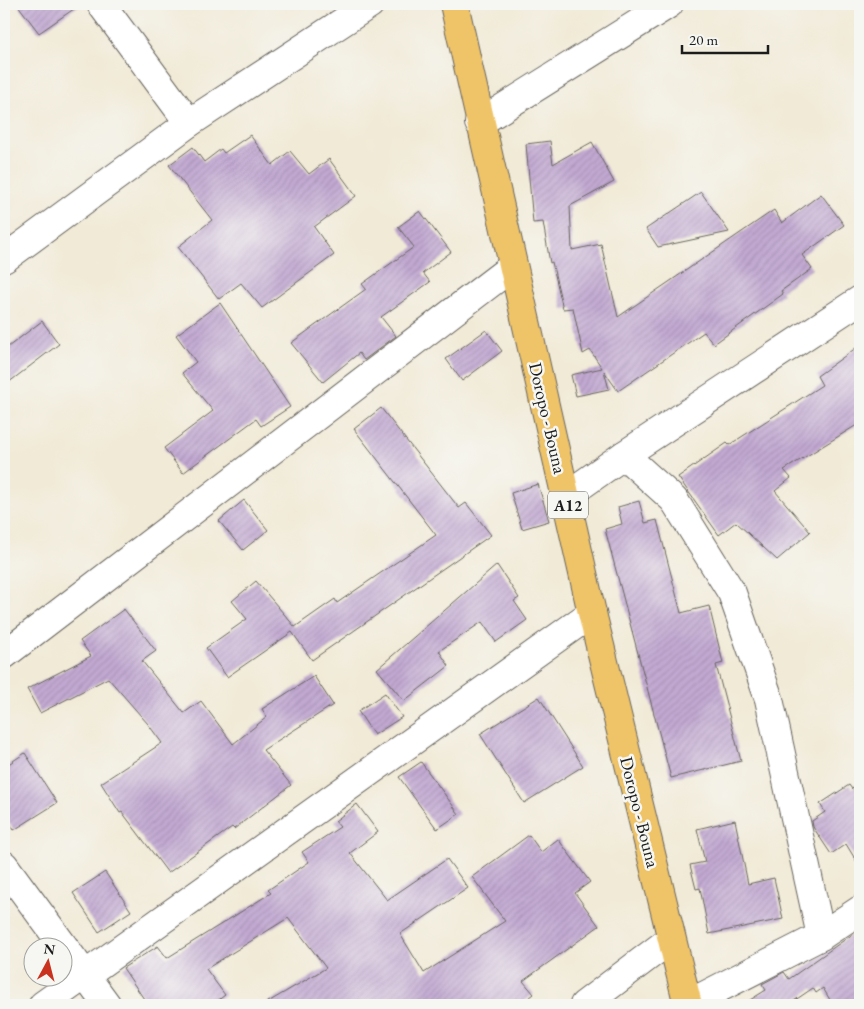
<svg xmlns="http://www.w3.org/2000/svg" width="864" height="1009" viewBox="0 0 864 1009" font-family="'EB Garamond',serif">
<defs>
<pattern id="building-hatch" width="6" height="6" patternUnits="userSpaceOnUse" patternTransform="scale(1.25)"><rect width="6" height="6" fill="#c2a9d2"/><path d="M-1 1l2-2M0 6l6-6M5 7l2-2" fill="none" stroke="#a691b4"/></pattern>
</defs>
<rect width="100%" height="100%" fill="#f6f6f2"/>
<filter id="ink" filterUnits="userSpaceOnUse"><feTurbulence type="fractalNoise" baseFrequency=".02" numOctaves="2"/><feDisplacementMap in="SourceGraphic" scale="10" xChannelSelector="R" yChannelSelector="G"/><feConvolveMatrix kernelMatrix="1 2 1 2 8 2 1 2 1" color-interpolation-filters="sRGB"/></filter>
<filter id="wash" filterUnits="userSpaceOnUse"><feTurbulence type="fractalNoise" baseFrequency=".0096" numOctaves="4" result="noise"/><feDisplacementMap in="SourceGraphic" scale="20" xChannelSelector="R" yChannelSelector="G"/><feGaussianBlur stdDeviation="1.12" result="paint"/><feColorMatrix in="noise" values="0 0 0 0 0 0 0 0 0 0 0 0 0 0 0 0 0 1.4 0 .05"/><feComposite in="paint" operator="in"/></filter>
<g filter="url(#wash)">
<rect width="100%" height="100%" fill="#f1ead7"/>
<g id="blocks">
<!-- building -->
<g fill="url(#building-hatch)">
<path d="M17,4H81L39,33Z"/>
<path d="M250,135L272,165L290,151L309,174L329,159L356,196L314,227L334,255L262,308L241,283L219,299L178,247L212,220L169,165L193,147L204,162L221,149L224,153Z"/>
<path d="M550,141L553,164L592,142L614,182L570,206L572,250L601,244L618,317L774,210L782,223L821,194L844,225L802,255L812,269L781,291L783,294L714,344L704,332L618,391L604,371L609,389L576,396L571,375L602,368L590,350L583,354L573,308L563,309L552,262L550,263L543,222L533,223L526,144Z"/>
<path d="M701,192L729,232L658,247L646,229Z"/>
<path d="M420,211L451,252L423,273L430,282L381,317L396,336L364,360L359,353L323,382L291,343L366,289L362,284L414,247L398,227Z"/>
<path d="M220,303L290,407L261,426L256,419L183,473L164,448L213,411L182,373L196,362L176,335Z"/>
<path d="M42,321L59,344L4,386V350Z"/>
<path d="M486,330L502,351L462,381L446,359Z"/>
<path d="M860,345V423L784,470L791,478L775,491L810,532L777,560L736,522L719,535L678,477L727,443L729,445L822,385L817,376Z"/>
<path d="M381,408L459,508L466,503L491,535L312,660L292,632L227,677L206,648L247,619L232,601L256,581L295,627L335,599L337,603L436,535L354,429Z"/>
<path d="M538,484L549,521L522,529L511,493Z"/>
<path d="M244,500L268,530L243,550L219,521Z"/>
<path d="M639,501L645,523L657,520L681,613L709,606L723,663L716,665L741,761L671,778L605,529L622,524L618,507Z"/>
<path d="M497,565L519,598L514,601L527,620L496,642L482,622L439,651L449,666L404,701L377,669Z"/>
<path d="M124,609L156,651L142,661L184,713L201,701L233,744L267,717L262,709L314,676L333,705L263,750L291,785L234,829L232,827L168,873L122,812L120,813L101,783L162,743L148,724L108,678L40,713L27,689L91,656L80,641Z"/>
<path d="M385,693L402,717L374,735L358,711Z"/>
<path d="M539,697L583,766L524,803L480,734Z"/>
<path d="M25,753L57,803L14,830L4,814V767Z"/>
<path d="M421,762L459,814L437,829L399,777Z"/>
<path d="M860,783V867L846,844L831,854L813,827L812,821L825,812L820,804L849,785L852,789Z"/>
<path d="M357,804L378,832L350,853L387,900L447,859L468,888L400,934L424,973L505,921L472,877L529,835L541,852L558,839L590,882L575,893L599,926L523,981L534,994L520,1005H263L326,968L288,918L206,969L225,995L212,1005H148L123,968L158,946L167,958L271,893L268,890L309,862L302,852L340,827L335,821Z"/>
<path d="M735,820L748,884L774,878L783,919L709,934L700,888L696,889L690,865L705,862L697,829Z"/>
<path d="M105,872L131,911L99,932L73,893Z"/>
<path d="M860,929V1005H833L823,988L816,993L813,988L788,1005H742L766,990L762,984L784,972L789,979Z"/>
</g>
</g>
</g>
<g filter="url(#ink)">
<use href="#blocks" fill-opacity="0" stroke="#67645d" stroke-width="1"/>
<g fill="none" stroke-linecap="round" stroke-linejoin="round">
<!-- minor casing -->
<g stroke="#67645d" stroke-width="30">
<g id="minor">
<path d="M101,4L189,123"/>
<path d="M479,123L669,4"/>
<path d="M4,259L189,123L370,4"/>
<path d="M624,455L674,500L732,593L769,699L821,936"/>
<path d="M566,496L624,455L860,300"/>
<path d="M4,655L513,266"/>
<path d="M4,865L107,1005"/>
<path d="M688,1004L821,936L860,910"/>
<path d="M43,1005L592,613"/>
<path d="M584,1005L671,939"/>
</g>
</g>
<!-- major casing -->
<g stroke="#67645d" stroke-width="30">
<path id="major" d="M454,4L592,613L688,1005"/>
</g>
<!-- minor -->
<use href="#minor" stroke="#fff" stroke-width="28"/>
<!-- major -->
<use href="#major" stroke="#efc469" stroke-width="28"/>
</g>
</g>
<g text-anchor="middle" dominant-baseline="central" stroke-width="5" stroke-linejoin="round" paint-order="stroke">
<!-- shield labels -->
<rect fill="#f6f6f2" stroke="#5d5d5c" stroke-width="1" x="548" y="491.5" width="40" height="27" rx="4"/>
<g font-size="16" font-weight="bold" fill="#1c1c1c">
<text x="568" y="505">A12</text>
</g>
<!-- street labels -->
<g font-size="18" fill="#1c1c1c" stroke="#f6f6f2">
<text transform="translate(548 418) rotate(77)">Doropo - Bouna</text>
<text transform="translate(640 812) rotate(76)">Doropo - Bouna</text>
</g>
</g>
<!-- margin -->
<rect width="864" height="1009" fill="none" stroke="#f6f6f2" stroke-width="20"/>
<!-- north arrow -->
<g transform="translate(48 962) rotate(7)"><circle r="24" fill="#f6f6f2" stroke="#9f9f9c"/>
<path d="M0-4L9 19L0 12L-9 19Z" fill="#c8321e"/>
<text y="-8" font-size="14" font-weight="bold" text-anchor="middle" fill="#1c1c1c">N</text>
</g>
<!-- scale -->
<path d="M682 45v8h86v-8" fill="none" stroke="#1c1c1c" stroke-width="2.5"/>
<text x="689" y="45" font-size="15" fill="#1c1c1c" stroke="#f6f6f2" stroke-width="4" paint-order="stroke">20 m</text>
</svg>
